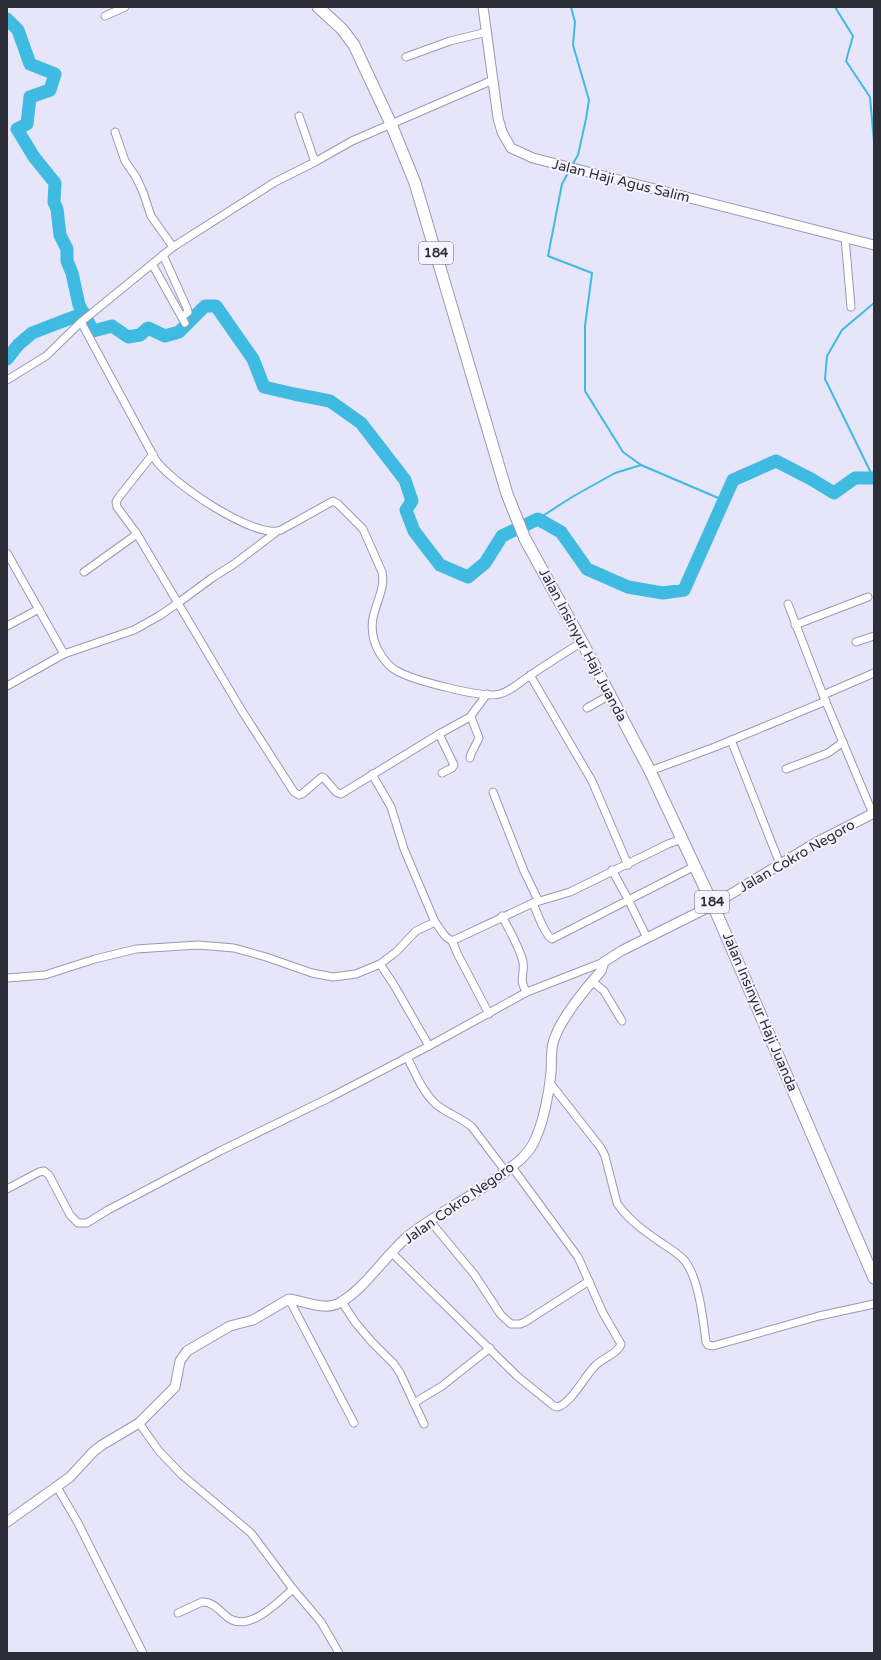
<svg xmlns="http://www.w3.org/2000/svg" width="881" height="1660" viewBox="0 0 881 1660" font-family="'Varela Round',sans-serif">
<rect width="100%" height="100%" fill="#e6e5fa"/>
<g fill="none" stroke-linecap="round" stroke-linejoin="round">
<!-- stream -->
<g stroke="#3fbbe1" stroke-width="2">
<path d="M571,7L575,22L573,45L589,100L586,119L578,155L572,165"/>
<path d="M835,7L853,36L846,61L870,97L874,142"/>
<path d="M569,171L562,184L548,256L592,273L585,326V391L623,452L641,465L723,500"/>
<path d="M873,477L825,379L827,356L842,330L874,303"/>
<path d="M538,519L572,497L615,473L641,465"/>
</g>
<!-- river -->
<g stroke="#3fbbe1" stroke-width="13">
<path d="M7,19L18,30L30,64L55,74L50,90L30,97L27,124L17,129L34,157L55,183L54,202L57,209L60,235L67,249V261L72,273L79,305L93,331L112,326L128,337L140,335L148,328L165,336L179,332L205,306H216L253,359L264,387L294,394L330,401L361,423L405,480L412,501L406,510L414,531L440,565L468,577L485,563L502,536L538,519L561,532L587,569L628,587L663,593L684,590L733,480L776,461L811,479L834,493L855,478H874"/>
<path d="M7,359L18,345L32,333L84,313"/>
</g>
<!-- minor casing -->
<g stroke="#9a99b2" stroke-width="9">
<g id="minor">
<path d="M105,16L125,7"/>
<path d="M406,57L450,41L487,32"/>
<path d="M299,116L315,162"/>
<path d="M115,132L125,161L136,177L143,192L151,216L173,247"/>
<path d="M845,237L851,307"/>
<path d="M163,255L187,308L188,312L182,317"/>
<path d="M152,264L185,323"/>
<path d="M81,322L155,459C170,482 255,540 281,530L333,501L338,504L363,529L382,572C387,595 366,612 374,640C377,651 386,665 397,671C413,680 483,699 500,694C511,691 521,681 531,675C548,663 565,653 582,642"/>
<path d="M7,380L46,356L81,322L173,247L275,182L315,162L352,141L493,80"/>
<path d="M153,454L119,497L116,502L117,507L137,534L242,711L294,792L299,795L302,794L322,777L324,778L336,792L341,794L439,734"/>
<path d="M7,553L64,654"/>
<path d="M84,572L137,534"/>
<path d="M788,604L823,695L873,814"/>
<path d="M795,625L868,597"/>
<path d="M7,626L39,609"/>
<path d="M856,642L874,636"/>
<path d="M530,675L592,781L628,865"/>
<path d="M7,686L64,654L134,630L159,616L178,603L212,578L234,564L275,533"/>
<path d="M823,695L874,673"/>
<path d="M587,708L610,695"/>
<path d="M731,740L780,864"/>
<path d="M470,758L471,754L479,738L471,717"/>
<path d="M786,769L828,753L843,742"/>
<path d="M650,771L715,747L826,701"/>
<path d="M442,773L452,768L454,765L439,734L470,717L487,694"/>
<path d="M372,774L391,807L404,849L435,922L445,936L452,941L458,955L489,1014"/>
<path d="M493,792L524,871L538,900"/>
<path d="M612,870L628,899L647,938"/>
<path d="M533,903C537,912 544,934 552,939L695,866"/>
<path d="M502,916C509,930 520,948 523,962C525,974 518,981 527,992"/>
<path d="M452,941L533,903L570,892L668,844L682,839"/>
<path d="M7,978L45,975L95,959L136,949L198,945L234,948L266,957L312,973L333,977L356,974L380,964"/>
<path d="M592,981L604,991L622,1021"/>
<path d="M429,1046L394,985L380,964L396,952L416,931L435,922"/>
<path d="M407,1057C415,1073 423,1093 437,1105C448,1114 462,1118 472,1127L506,1172"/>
<path d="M550,1083L601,1148L605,1156L617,1203C628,1220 647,1233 663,1244C671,1249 679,1254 685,1261C699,1279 703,1319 706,1342L708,1345L713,1346L819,1316L874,1304"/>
<path d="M7,1189L39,1172L44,1171L49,1175L70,1215L78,1223H87L108,1210L220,1151L329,1098L429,1046L527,992L604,962"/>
<path d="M430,1221L474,1274L501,1315L511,1324H520L525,1322L589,1281"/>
<path d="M392,1253L517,1376L554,1406L558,1407C572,1402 584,1377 595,1366C602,1358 618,1354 621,1344L603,1313L578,1257L512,1167"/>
<path d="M289,1299L354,1423"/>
<path d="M342,1302L355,1322L371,1341L394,1364L400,1373L424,1424"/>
<path d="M414,1403L442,1386L490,1348"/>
<path d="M139,1423L159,1451L182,1475L251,1533L293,1589L321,1622L339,1653"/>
<path d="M57,1487L78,1523L143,1653"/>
<path d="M178,1613L202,1602C211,1601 218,1609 225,1615C246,1636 277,1603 293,1589"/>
</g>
</g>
<!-- tertiary casing -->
<g stroke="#9a99b2" stroke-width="11">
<g id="tertiary">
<path d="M483,7L498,118L502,132L511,148L533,158L874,245"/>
<path d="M7,1522L70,1477L93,1452L102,1445L139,1423L175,1387L180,1361L187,1351L230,1326L253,1320L289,1299C306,1301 325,1312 341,1302C365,1288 387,1254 408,1236C437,1213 472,1197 501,1175C513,1166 526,1157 533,1144C543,1125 549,1094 551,1073C552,1063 550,1051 554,1040C560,1020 586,988 601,971L604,962L621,951L713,905L815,843L874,813"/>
</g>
</g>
<!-- primary casing -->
<g stroke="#9a99b2" stroke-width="13">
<path id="primary" d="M318,7L342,29L354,45L391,124L415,183L507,494L525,539L582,642L650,771L713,905L874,1278"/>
</g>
<!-- minor -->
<use href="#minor" stroke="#fff" stroke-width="7"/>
<!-- tertiary -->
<use href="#tertiary" stroke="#fff" stroke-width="9"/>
<!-- primary -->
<use href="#primary" stroke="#fff" stroke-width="11"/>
</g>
<g text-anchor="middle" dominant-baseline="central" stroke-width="4" stroke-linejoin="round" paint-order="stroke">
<!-- shield labels -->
<g fill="#f4f3fe" stroke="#696873" stroke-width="1">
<rect x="419" y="242" width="34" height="22" rx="3"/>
<rect x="695" y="891" width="34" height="22" rx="3"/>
</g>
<g font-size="13" font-weight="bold" fill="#2d2d37">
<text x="436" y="253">184</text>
<text x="712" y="902">184</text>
</g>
<!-- street labels -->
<g font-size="14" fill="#2d2d37" stroke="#f4f3fe">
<text transform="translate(621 181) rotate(14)">Jalan Haji Agus Salim</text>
<text transform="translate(583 645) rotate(62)">Jalan Insinyur Haji Juanda</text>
<text transform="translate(797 856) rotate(-30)">Jalan Cokro Negoro</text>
<text transform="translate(760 1012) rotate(67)">Jalan Insinyur Haji Juanda</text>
<text transform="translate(459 1203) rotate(-35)">Jalan Cokro Negoro</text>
</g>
</g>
<!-- border -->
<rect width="881" height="1660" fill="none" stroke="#2d2d37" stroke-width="16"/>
</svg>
